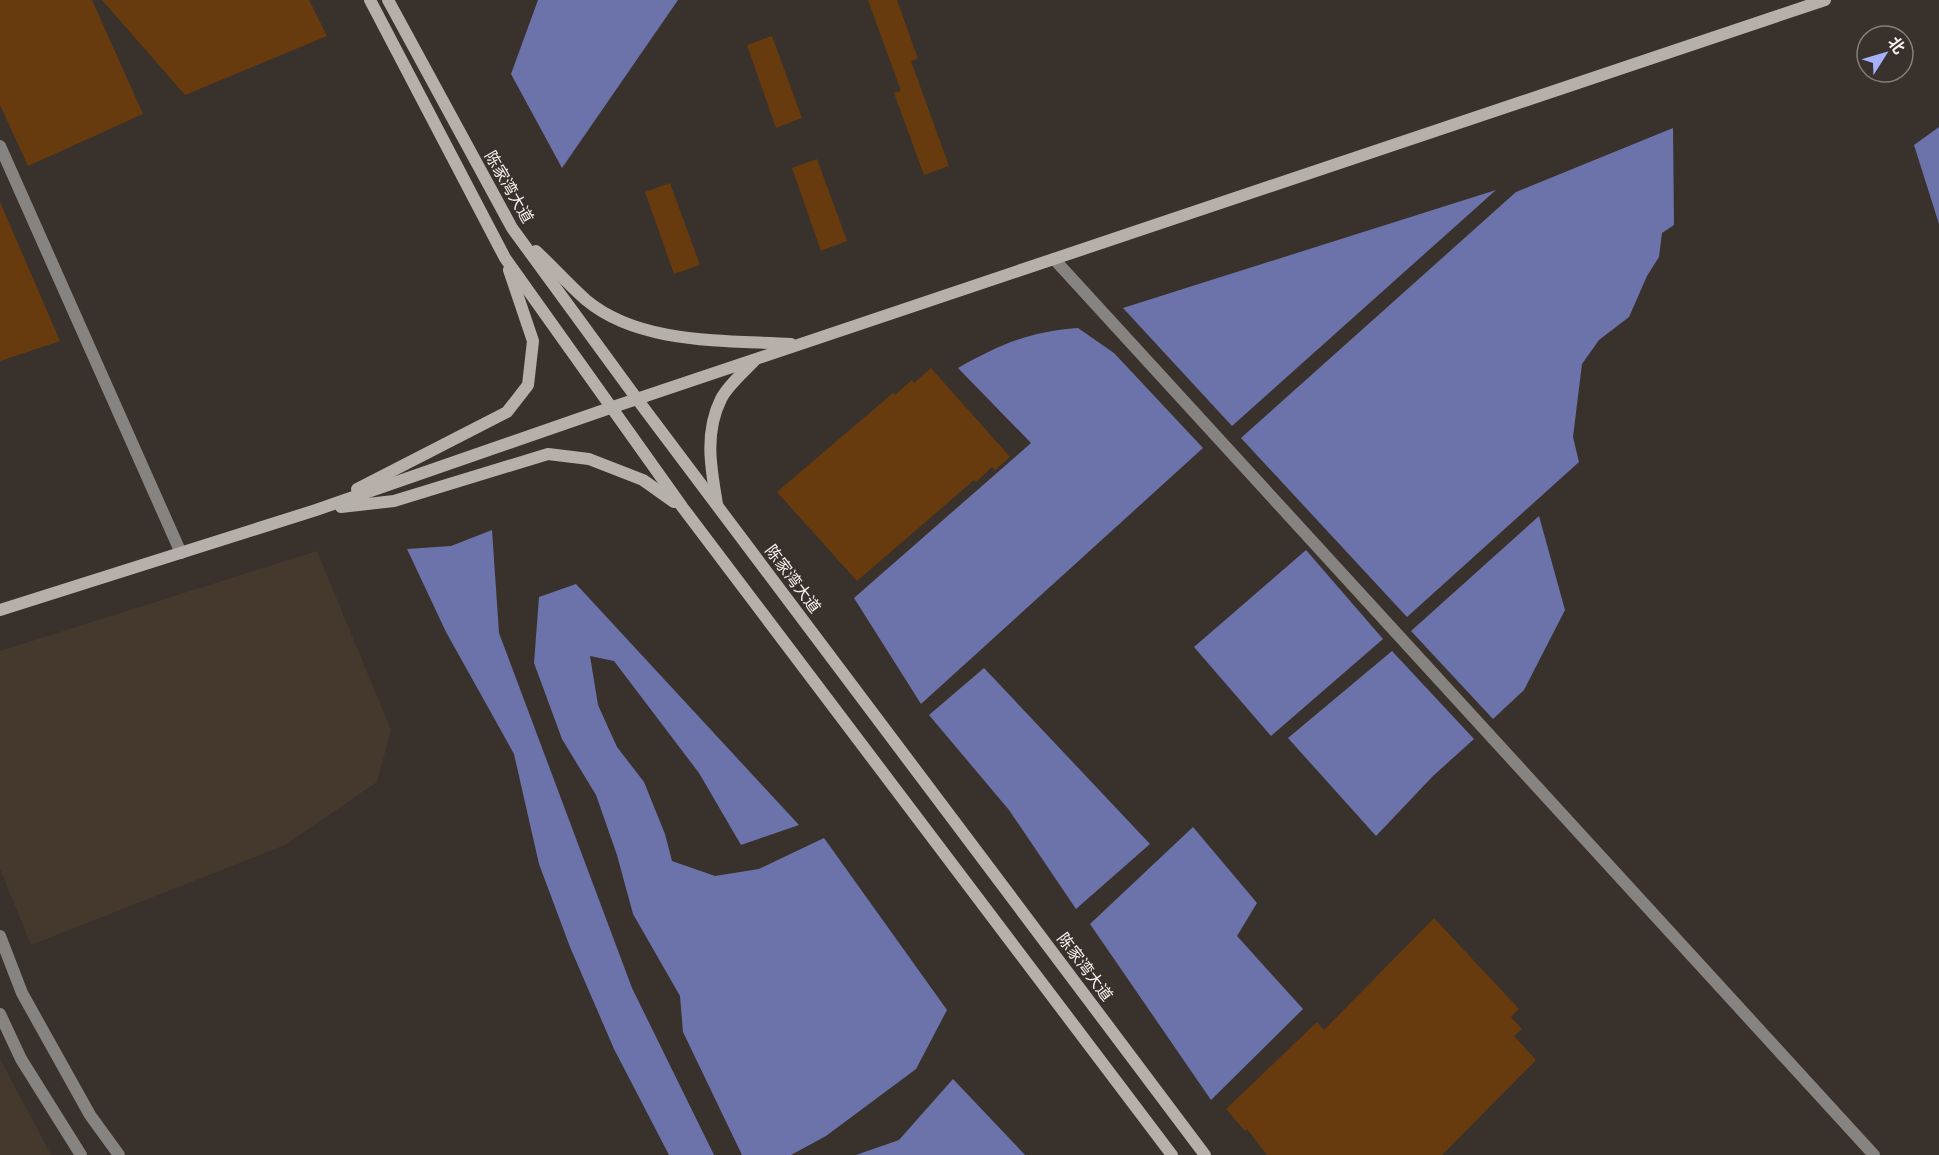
<svg xmlns="http://www.w3.org/2000/svg" width="1939" height="1155" viewBox="0 0 1939 1155" font-family="Helvetica,'Noto Sans SC',sans-serif">
<rect width="100%" height="100%" fill="#39312b"/>
<!-- built -->
<g fill="#45392e">
<path d="M317,551L391,730L377,782L285,845L31,945L0,869V651Z"/>
<path d="M0,1059L51,1155H0Z"/>
</g>
<!-- water -->
<g fill="#6c73aa">
<path d="M538,0H678L562,168L511,74Z"/>
<path d="M1939,127V224L1914,145Z"/>
<path d="M1673,128L1674,225L1662,233L1659,257L1647,276L1629,317L1599,340L1582,364L1573,437L1579,462L1407,617L1241,438L1516,192Z"/>
<path d="M1496,190L1232,426L1123,308Z"/>
<path d="M1078,328L1114,353L1203,448L921,704L854,598L1031,443L958,368C1001,344 1028,332 1078,328Z"/>
<path d="M1539,516L1565,610L1524,690L1493,719L1411,631Z"/>
<path d="M492,530L499,633L632,988L714,1155H669L614,1049L570,947L539,864L514,754L446,632L407,549L451,546Z"/>
<path d="M1306,550L1383,639L1271,736L1194,647Z"/>
<path d="M576,584L799,825L741,845L699,773L614,661L590,656L598,705L617,747L644,782L665,834L672,861L715,876L759,869L824,838L947,1010L916,1069L826,1136L791,1155H742L683,1032L680,996L633,914L617,855L596,795L562,739L534,663L539,597Z"/>
<path d="M1392,651L1474,739L1433,776L1376,836L1288,738Z"/>
<path d="M984,668L1150,844L1076,909L1009,810L929,715Z"/>
<path d="M1193,827L1257,903L1237,936L1303,1009L1211,1100L1090,924Z"/>
<path d="M953,1079L1025,1155H856L899,1140Z"/>
</g>
<!-- building -->
<g fill="#683b0e">
<path d="M0,0H92L143,114L28,166L0,105Z"/>
<path d="M102,0H309L327,36L185,95Z"/>
<path d="M868,0H897L918,59L911,61L949,166L924,175L894,93L901,91Z"/>
<path d="M772,36L802,118L776,128L747,45Z"/>
<path d="M817,159L847,241L821,251L792,168Z"/>
<path d="M670,183L700,265L674,274L645,192Z"/>
<path d="M0,202L60,341L0,361Z"/>
<path d="M931,368L1010,457L995,470L992,467L976,482L974,480L857,581L777,492L893,393L895,395L912,380L914,383Z"/>
<path d="M1434,918L1519,1009L1511,1017L1522,1029L1514,1036L1536,1060L1442,1155H1267L1247,1129L1245,1131L1226,1109L1317,1022L1324,1030Z"/>
</g>
<g fill="none" stroke-linecap="round" stroke-linejoin="round">
<!-- minor -->
<g stroke="#878380" stroke-width="12">
<path d="M0,146L181,553"/>
<path d="M1054,259L1874,1155"/>
</g>
<!-- tertiary -->
<g stroke="#878380" stroke-width="12">
<path d="M0,936L22,993L90,1115L119,1155"/>
<path d="M0,1014L21,1059L81,1155"/>
</g>
<!-- secondary -->
<g stroke="#b6b0ab" stroke-width="12">
<path d="M370,0L505,258L683,508L1172,1155"/>
<path d="M388,0L512,228L637,399L1205,1155"/>
<path d="M536,251C553,267 569,285 586,300C640,345 725,340 791,344"/>
<path d="M357,489L507,412L528,385L533,341L509,270"/>
<path d="M717,504C711,469 704,433 721,399C728,385 744,372 755,360"/>
<path d="M341,507L394,501L548,454L589,459L643,480L674,502"/>
<path d="M0,610L316,510L610,408L1825,0"/>
</g>
</g>
<g text-anchor="middle" dominant-baseline="central" stroke-width="5" stroke-linejoin="round" paint-order="stroke">
<!-- street labels -->
<g font-size="16" fill="#f7f2ee" stroke="#39312b">
<text transform="translate(509 187) rotate(60)">陈家湾大道</text>
<text transform="translate(793 579) rotate(53)">陈家湾大道</text>
<text transform="translate(1085 967) rotate(53)">陈家湾大道</text>
</g>
</g>
<!-- north arrow -->
<g transform="translate(1885 54) rotate(53)"><circle r="28" fill="#39312b" stroke="#857e79" stroke-width="1.5"/>
<path d="M0-4.5L10 22L0 15L-10 22Z" fill="#a6b1fc"/>
<text y="-9" font-size="16" font-weight="bold" text-anchor="middle" fill="#f7f2ee">北</text>
</g>
</svg>
